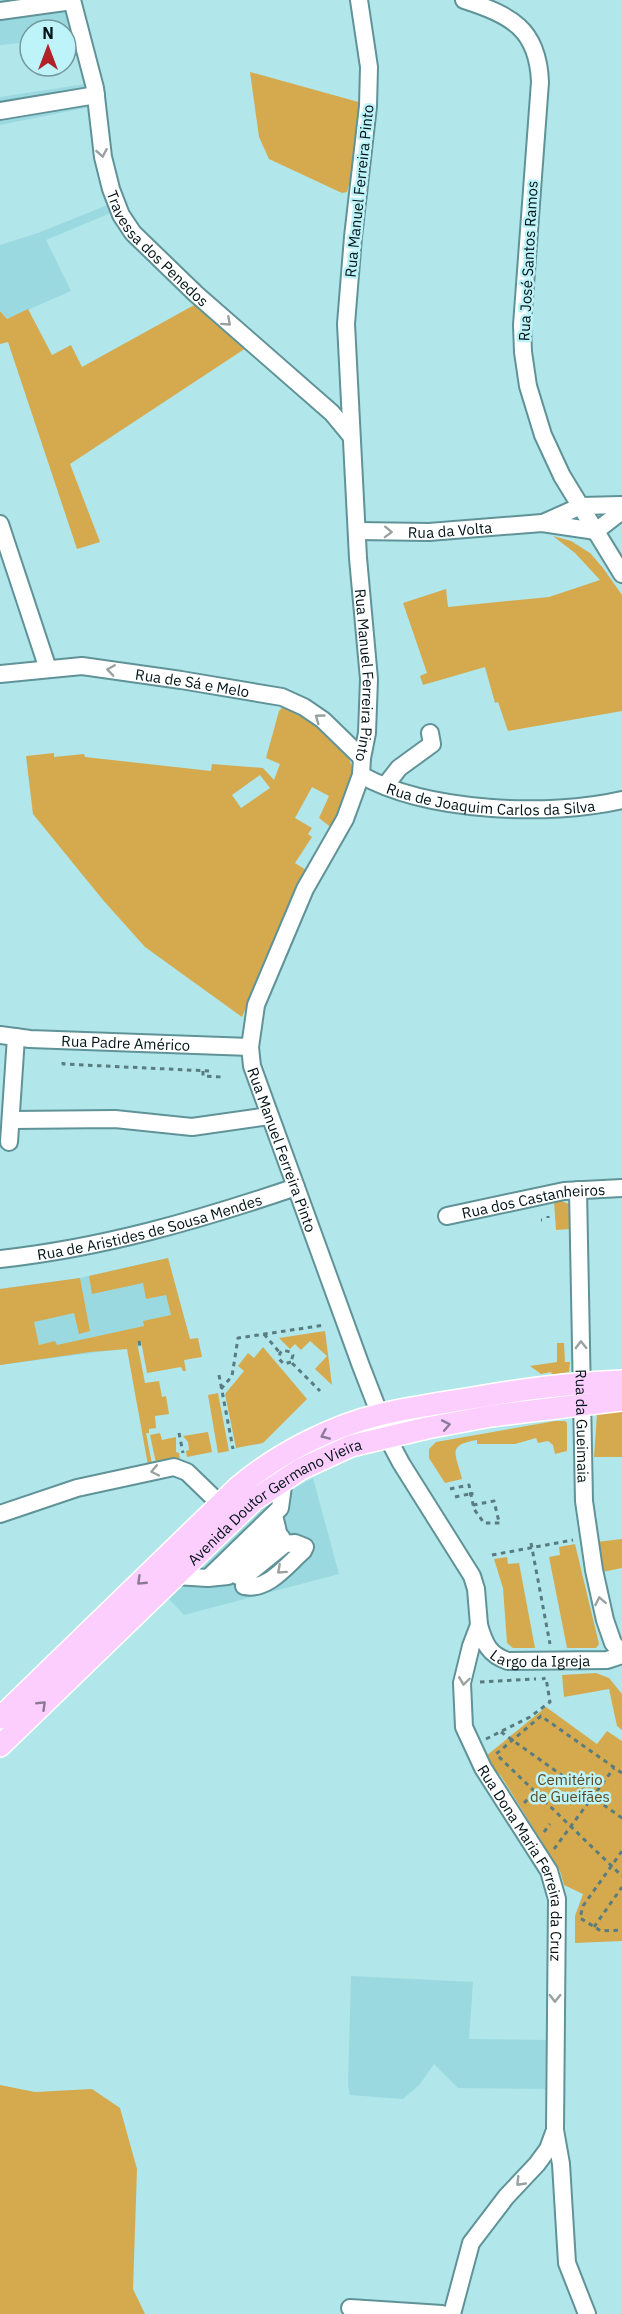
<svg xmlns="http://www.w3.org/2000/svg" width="622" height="2314" viewBox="0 0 622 2314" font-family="'IBM Plex Sans',sans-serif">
<rect width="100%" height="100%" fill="#b1e6eb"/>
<!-- built -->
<g fill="#9bd9e0">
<path d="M0,0H71L80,36L66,38V30H30V42L0,45Z"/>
<path d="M92,83L95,106L0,125V97Z"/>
<path d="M115,202L118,210L46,240L71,291L7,319L0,311V245L38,233Z"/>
<path d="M168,1258L190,1340L0,1365V1289L80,1278Z"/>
<path d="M313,1478L339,1574L184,1615L169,1599L208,1560L269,1503L290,1495L295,1488Z"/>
<path d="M351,1976L473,1982L469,2039L546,2040L545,2089L458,2088L434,2064L420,2084L403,2099L350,2095L348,2085Z"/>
</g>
<!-- green -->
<g fill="#d5aa4e" fill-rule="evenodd">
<path d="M250,72L362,103L356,157L347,192L342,193L269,159L259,137Z"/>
<path d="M196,304L246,348L70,464L100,542L77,549L8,342L0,344V311L7,319L28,309L52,355L71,345L82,367Z"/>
<path d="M553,536L571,541L590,553L603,568L622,595V711L508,731L498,702L495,703L485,667L423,685L420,676L427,673L403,603L446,589L448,607L549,597L600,580L575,553Z"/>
<path d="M283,707C305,718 357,746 352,776C349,793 339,812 333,829L319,818L329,796L312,787L295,818L312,828L308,834L312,837L295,863L306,870L276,935L242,1017L145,947L103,900L33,814L26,756L54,753V757L84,754L85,757L211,771L212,764L263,768L274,780L280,764L266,758L279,711ZM260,775L270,788L241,808L232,795Z"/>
<path d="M559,1200L569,1204L571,1229L556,1230L554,1202Z"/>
<path d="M168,1258L190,1339L198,1338L202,1357L184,1360L186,1371H183L181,1367L147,1373L141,1341L137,1342L145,1383L159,1381L162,1397L166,1396L169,1414L155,1416L156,1428L149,1429V1433H146L152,1464L148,1465L127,1349L90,1352L0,1365V1289L80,1278L90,1331L79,1334L74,1313L34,1322L39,1345L55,1341L57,1345L144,1326L143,1321L171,1315L166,1295L146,1299L143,1283L92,1294L89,1276Z"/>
<path d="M325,1331L332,1385L315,1369L327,1356L310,1341L301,1350L295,1344L290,1349L279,1338Z"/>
<path d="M557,1343H564L565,1362H570L569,1372L552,1375L551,1372L541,1374L530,1366L557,1362Z"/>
<path d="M263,1347L307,1399L263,1443L236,1448L225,1394L244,1371L238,1366L248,1353L254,1358Z"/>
<path d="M218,1393L229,1451L218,1453L208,1395Z"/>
<path d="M622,1411V1457H594L597,1414L600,1412Z"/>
<path d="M555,1421H565L567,1423V1451L555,1454L553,1445L548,1441L538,1443L536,1438L515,1444H477V1440C446,1445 456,1454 462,1479L445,1483L429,1458V1449L436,1442Z"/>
<path d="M208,1432L212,1452L187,1457L186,1451L189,1450L188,1442L183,1436Z"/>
<path d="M160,1433L162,1440L176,1437V1452L179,1453L180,1458L156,1463L150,1435Z"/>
<path d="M622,1539V1568L602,1572L597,1542Z"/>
<path d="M575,1544L599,1644L596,1648H567L549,1557L560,1555L559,1547Z"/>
<path d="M507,1557L508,1564L519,1563L535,1648H513L507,1643L503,1588L494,1559Z"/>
<path d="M596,1673L609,1678L622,1694V1730L617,1726L609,1689L564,1697L562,1675Z"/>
<path d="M546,1707L597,1744L607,1731L622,1741V1941L575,1943V1916L583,1894L564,1885L560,1871L501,1776L493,1768L486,1756Z"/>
<path d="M0,2085L35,2092L92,2089L120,2108L137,2169L133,2289L145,2314H0Z"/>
</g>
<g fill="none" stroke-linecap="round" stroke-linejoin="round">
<!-- minor casing -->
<g stroke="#609398" stroke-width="20">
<g id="minor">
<path id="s1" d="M72,0L95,88L103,157L111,189L121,215L133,233L196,294L332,413L351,436"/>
<path id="s2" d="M359,0L369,67L368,106L353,237L346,324L358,558L369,679L367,733L362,758L361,775L345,819L305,889L256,1005L250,1047L252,1066L361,1366L392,1446L401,1463L472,1576L476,1589L479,1625L471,1646L462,1683L464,1727L483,1768L549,1871L557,1899L555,2130L548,2149L537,2164L506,2197L471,2243L452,2314"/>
<path d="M464,0C510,15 538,28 540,82L522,325L523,352L528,386L543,435L562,476L622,574"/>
<path d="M0,11L72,1"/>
<path d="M0,111L96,95"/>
<path d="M543,523L581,506L622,505"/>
<path d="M0,524L48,669"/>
<path id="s3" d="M357,531L429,532L542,523L596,531L622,511"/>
<path id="s4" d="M0,674L82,666L181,680L282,697L304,707L323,720L362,758"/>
<path id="s5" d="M361,775C427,812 549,817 622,800"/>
<path d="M385,786L399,768L432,744L430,733"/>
<path id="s6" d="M0,1035L30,1039L250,1047"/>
<path d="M12,1120L115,1119L192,1127L269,1116"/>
<path d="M9,1142L16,1037"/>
<path id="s7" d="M578,1190L584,1501L594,1570L605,1620L613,1643L622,1654"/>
<path id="s8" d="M447,1216L564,1191L622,1188"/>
<path id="s9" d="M0,1259C102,1248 199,1220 296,1187"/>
<path d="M0,1514L77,1488L174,1467L187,1472L220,1504"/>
<path d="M247,1575L244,1586C268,1591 287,1565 303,1551L305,1547L295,1543L285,1544"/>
<path d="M175,1576L208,1578L280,1508L284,1479"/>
<path d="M238,1576L247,1575L285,1544L281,1537"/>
<path d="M208,1578L228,1576L278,1532L274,1515"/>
<path id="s10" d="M479,1625C484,1643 489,1655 508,1661L607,1660L622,1655"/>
<path d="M555,2130L561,2164L567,2263L587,2314"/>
<path d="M350,2308L442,2314"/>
</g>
</g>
<!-- major casing -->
<g stroke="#fff" stroke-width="24">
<g id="major">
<path d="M0,1718L237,1488C277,1454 331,1426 382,1414C412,1407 442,1403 472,1398C522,1389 572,1383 622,1381"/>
<path id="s11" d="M0,1746L254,1500L301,1469L351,1446L427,1428L491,1416L622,1400"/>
</g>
</g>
<!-- path -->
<g stroke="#597c80" stroke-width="3" stroke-dasharray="4.5 4.5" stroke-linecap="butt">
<path d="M63,1062V1064L209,1071"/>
<path d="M203,1071V1076L223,1077"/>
<path d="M548,1216V1218"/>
<path d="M541,1220H542"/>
<path d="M264,1334L280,1353"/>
<path d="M139,1341L140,1348"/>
<path d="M291,1362L284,1364L279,1359L280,1353L283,1350L290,1352L293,1355L291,1362L320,1391"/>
<path d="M219,1375L233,1449"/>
<path d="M221,1389L232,1376L238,1338L325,1325"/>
<path d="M179,1433L183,1453"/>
<path d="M450,1489L469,1485L474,1509L484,1523H500"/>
<path d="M455,1497L469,1494"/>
<path d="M473,1505L494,1501L499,1522"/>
<path d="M531,1543L550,1644"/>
<path d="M492,1555L573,1540"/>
<path d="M480,1682L536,1679"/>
<path d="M501,1732L622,1818"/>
<path d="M486,1739L530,1717L550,1702L546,1678L542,1679"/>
<path d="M622,1773L541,1716L496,1754L622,1876"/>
<path d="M524,1803L535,1792"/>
<path d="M544,1832L550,1824"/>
<path d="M554,1849L614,1768"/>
<path d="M622,1851L583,1906L580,1918L601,1931L622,1930"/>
<path d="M594,1927L622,1887"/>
</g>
<!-- minor -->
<use href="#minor" stroke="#fff" stroke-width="16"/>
<!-- major -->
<use href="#major" stroke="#fbcefe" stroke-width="21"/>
<!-- path-bridge -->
<path stroke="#597c80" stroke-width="3" stroke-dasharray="4.5 4.5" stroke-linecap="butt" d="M469,1494L477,1493"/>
</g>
<!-- one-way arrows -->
<defs><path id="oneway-chevron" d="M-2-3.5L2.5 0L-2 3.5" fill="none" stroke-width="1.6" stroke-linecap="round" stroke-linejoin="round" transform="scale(1.5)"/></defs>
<g stroke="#99a1a1">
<use href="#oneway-chevron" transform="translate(102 153) rotate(80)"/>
<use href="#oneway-chevron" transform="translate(227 322) rotate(42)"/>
<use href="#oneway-chevron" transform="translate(388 532) rotate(2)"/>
<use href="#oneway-chevron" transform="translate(111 670) rotate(-172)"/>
<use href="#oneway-chevron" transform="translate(319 718) rotate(-144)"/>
<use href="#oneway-chevron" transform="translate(581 1345) rotate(-91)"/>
<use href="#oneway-chevron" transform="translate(155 1471) rotate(168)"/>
<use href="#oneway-chevron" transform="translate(281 1570) rotate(138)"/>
<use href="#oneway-chevron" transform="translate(600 1601) rotate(-101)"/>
<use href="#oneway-chevron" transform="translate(464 1681) rotate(98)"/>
<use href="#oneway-chevron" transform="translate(555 1998) rotate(91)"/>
<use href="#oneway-chevron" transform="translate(520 2182) rotate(134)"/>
</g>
<g stroke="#8a7a95">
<use href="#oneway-chevron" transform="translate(446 1425) rotate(-11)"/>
<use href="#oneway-chevron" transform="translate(325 1435) rotate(156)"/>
<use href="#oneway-chevron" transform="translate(141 1581) rotate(136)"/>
<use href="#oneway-chevron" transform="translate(42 1705) rotate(-44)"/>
</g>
<g text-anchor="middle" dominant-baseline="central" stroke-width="5" stroke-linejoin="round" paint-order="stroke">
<!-- street labels -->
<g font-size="15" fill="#011315" stroke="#bdf3f9">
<text transform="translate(359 191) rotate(-84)">Rua Manuel Ferreira Pinto</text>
<text stroke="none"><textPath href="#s1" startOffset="270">Travessa dos Penedos</textPath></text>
<text transform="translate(528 261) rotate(-87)">Rua José Santos Ramos</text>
<text stroke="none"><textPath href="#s3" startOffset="93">Rua da Volta</textPath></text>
<text stroke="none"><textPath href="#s2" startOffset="678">Rua Manuel Ferreira Pinto</textPath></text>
<text stroke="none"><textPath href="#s4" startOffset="194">Rua de Sá e Melo</textPath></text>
<text stroke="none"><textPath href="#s5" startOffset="134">Rua de Joaquim Carlos da Silva</textPath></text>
<text stroke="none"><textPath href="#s6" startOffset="126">Rua Padre Américo</textPath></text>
<text stroke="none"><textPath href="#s2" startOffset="1182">Rua Manuel Ferreira Pinto</textPath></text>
<text stroke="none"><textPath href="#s8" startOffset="88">Rua dos Castanheiros</textPath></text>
<text stroke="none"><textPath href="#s9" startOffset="153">Rua de Aristides de Sousa Mendes</textPath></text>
<text stroke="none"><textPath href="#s7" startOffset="236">Rua da Gueimaia</textPath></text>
<text stroke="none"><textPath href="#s11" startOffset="370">Avenida Doutor Germano Vieira</textPath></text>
<text stroke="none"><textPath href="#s10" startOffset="81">Largo da Igreja</textPath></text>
<text stroke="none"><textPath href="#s2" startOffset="1956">Rua Dona Maria Ferreira da Cruz</textPath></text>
</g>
<!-- park labels -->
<g font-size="15" fill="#5d4920" stroke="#bdf3f9">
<text x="570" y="1779">Cemitério<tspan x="570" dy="17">de Gueifães</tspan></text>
</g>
</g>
<!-- north arrow -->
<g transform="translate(48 48)"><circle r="28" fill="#bdf3f9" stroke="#72999e" stroke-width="1.5"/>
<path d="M0-4.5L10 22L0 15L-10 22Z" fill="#b2202a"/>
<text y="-9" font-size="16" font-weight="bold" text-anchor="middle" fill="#011315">N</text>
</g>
</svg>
